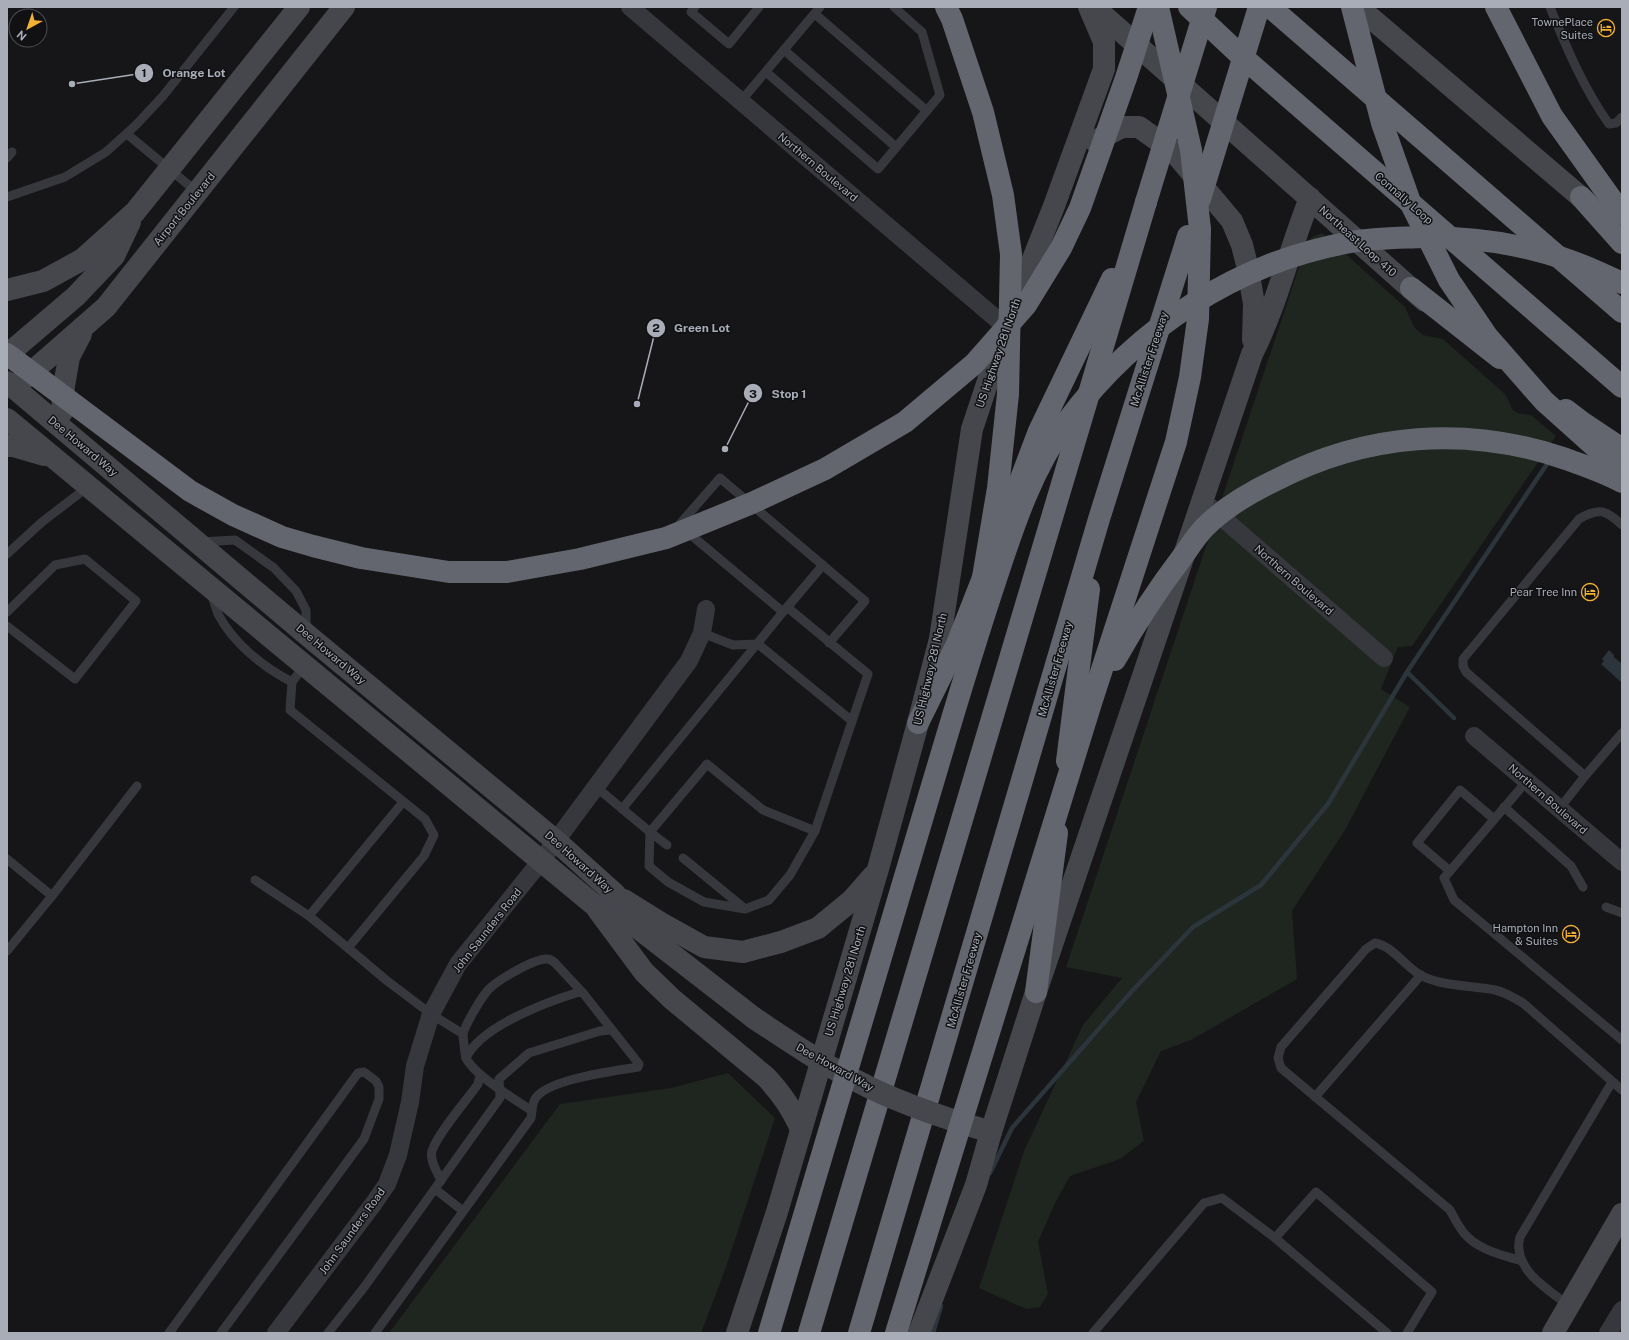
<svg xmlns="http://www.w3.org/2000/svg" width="1629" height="1340" viewBox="0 0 1629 1340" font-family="'Public Sans',sans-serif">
<rect width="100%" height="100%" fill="#161618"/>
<!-- green -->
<g fill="#1e261f">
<path d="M1322,233L1405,307L1414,327L1423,335L1443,339L1506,395L1512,409L1517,413L1531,415L1556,436L1412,646L1398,647L1381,689L1410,707L1345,830L1292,911L1297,979L1191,1040L1161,1051L1136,1102L1144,1141L1120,1159L1070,1176L1055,1203L1038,1242L1048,1294L1040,1307L1026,1309L979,1288L1024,1151L1083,1025L1122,978L1066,967L1306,246L1312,237Z"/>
<path d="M728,1073L775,1118L725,1270L701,1333H389L560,1104L671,1088Z"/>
</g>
<!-- water -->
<path fill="#2c353c" d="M1609,650L1614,655V657L1622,664V683L1601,664L1604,661L1602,659Z"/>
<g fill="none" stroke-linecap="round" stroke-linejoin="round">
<!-- stream -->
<g stroke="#2c353c" stroke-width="4.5">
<path d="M1407,672L1454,718"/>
<path d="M990,1173L1012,1128L1132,991L1193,927L1261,885L1328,804L1407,672L1549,461"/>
<path d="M933,1333L941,1306"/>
</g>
<!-- lane -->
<g stroke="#37383d" stroke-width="9">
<path d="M695,7L691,12L729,44L759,7"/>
<path d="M1550,7C1566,47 1584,89 1609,124L1616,123L1622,117"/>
<path d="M815,14L927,111"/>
<path d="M784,50L896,147"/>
<path d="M766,72L878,169L940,95L922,32L894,7"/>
<path d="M741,101L820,7"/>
<path d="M127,134L197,192"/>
<path d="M7,158L12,152"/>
<path d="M7,197L65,177L106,152L136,125L163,96L234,7"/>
<path d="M200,542L235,540L274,568L296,591L306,610V630"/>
<path d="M7,554L42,522L89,486"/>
<path d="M212,596C214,602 216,608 218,614C233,643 263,667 292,682"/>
<path d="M784,611L823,565"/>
<path d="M7,612L55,565L85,559L136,601L75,679L7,626"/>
<path d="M702,633L733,645L758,644L852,721"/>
<path d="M305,665L292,682L290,710L425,819L434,835L424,856L348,948L386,980L431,1014L463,1034"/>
<path d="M1585,776L1622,733"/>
<path d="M1527,781L1444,878L1454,900L1622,1040"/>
<path d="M596,787L650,832L707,764L763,810L815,831"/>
<path d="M1504,807L1571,866L1583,887"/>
<path d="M622,809L783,612L679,525L720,478L865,601L829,643"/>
<path d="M1559,809L1585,776L1466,672L1463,666V659L1579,519C1599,507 1606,510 1622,525"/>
<path d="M650,832L649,866L668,882L704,902L745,909L769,900L790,875L815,831L868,674L787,607"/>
<path d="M650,832L667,845"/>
<path d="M683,858L744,908"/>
<path d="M7,859L52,896"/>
<path d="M1450,871L1417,843L1460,790L1494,819"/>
<path d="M255,880L309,916"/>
<path d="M1606,907L1622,913"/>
<path d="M348,948L309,916L403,802"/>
<path d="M7,951L52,896L137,786"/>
<path d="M1315,1097L1421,975"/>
<path d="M532,1111C516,1100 474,1075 466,1058C465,1055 463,1037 463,1034C465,1025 482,996 489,989C498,980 535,958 547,959C551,959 553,961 555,963L583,993"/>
<path d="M441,1181C438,1173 429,1160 432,1151C437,1134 467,1100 478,1084L480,1075"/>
<path d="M435,1189L463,1211"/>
<path d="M1275,1238L1316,1192L1432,1292L1407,1333"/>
<path d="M1522,1261C1502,1255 1477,1250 1463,1232C1458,1225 1454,1218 1450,1210L1281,1068L1278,1058L1281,1047L1366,949L1375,943C1393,946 1405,967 1422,976C1445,987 1471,985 1495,990C1505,992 1514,998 1523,1003L1622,1090"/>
<path d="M1569,1306C1551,1291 1521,1275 1519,1249C1518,1245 1519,1241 1520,1237L1612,1082"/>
<path d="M169,1333L358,1073L364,1072L376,1081L379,1087V1099L364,1139L221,1333"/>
<path d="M328,1333L365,1286L500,1098L499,1079L529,1053L600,1031L611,1030"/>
<path d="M375,1333L531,1118C532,1112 532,1104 535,1099C547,1079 615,1071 638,1067L639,1064L583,993L579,992C547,1002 481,1026 466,1058"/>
<path d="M1093,1333L1204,1203L1222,1198L1275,1238L1387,1333"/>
</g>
<!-- street -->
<g stroke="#37383d" stroke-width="18">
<path d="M630,7L1006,327"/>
<path d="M1210,507L1384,658"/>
<path d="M1474,736L1622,862"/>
<path d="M276,1333L374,1203L387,1184L398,1155L410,1102L415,1066L431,1014L458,964L541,861L689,661L702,633L706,609"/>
<path d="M1608,1333L1622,1310"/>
</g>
<!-- secondary -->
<g stroke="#45474d" stroke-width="22">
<path d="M1094,7L1425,301"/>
<path d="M1358,7L1596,210"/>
<path d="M1095,141L1122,127H1139L1174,152L1232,221L1242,245L1248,269L1254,304L1253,340"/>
<path d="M7,290L43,281L83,259L135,212L299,7"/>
<path d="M7,355L76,296L114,256L130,222"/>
<path d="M7,382L306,634L556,841L615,894L636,926"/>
<path d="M18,384L106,307L344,7"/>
<path d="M62,412L64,386L69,357L81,334"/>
<path d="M7,419L593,904L638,928L754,1018"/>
<path d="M7,446H13L44,455"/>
<path d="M624,900L661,923L704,947L743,952L781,942L818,928L852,900L873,876"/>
<path d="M598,910L644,972L672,999L766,1077C782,1094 791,1108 801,1129"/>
<path d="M737,1333L777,1212L878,869L918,723L940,639L972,429L1006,327L1054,206L1104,69V42L1089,7"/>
<path d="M919,1333L976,1185L991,1132L1036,992L1252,354C1277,305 1289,250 1310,198"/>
<path d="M1553,1333L1622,1214"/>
</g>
<!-- highway -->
<g stroke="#63666e" stroke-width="22">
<path d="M1189,7L1238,53L1622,387"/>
<path d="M1270,7L1622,312"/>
<path d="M1496,7L1552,116L1622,214"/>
<path d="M1581,197L1622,243"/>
<path d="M1411,288L1500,358"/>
<path d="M1566,410L1583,423L1622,449"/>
<path d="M1006,518L1039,431L1112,279"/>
<path d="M918,723L957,644L986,570"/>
<path d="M1067,761L1089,589"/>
<path d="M1036,992L1057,833"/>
<path d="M809,1333L1146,202"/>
<path d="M859,1333L1099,519L1188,236"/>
</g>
<!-- secondary-bridge -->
<path stroke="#45474d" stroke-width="22" d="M754,1018C787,1040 819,1062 855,1080C895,1102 947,1119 991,1132"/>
<!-- highway-bridge -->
<g stroke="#63666e" stroke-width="22">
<path d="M946,7L952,19L983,112L1003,195L1011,254L1008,394L998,488L981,589"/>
<path d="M1352,7L1382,123L1410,202L1449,280L1487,336L1544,401L1602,453L1622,468"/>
<path d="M1200,199L1259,7"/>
<path d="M1146,202L1206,7"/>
<path d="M7,354L190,491L233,515L282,537L313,546L361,558L449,572H507L580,559L666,538L752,503L825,469L905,422L974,364L1026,305L1061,248L1080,208L1126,78L1149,7"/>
<path d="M1115,660C1135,624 1158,589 1183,556C1190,546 1197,535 1205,527C1225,507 1249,493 1274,481C1366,433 1467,425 1566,459C1585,466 1604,472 1622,482"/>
<path d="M769,1333C825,1145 881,957 937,769C956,705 975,642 996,579C1014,524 1033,467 1068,420C1137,328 1237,262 1351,242C1374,238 1399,238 1422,237C1472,237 1524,244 1571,261C1588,267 1605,275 1622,283"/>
<path d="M896,1333L1091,703L1176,442L1190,377L1198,319L1200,229L1191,150L1158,7"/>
</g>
</g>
<!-- icons -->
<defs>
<g id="hotel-ring" transform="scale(0.9)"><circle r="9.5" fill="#111113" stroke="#f2b134" stroke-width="1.5"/><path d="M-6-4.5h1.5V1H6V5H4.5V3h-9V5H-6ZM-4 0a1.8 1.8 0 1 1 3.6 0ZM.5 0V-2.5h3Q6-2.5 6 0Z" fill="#f2b134"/></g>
</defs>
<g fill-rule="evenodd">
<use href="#hotel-ring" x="1606" y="28"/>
<use href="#hotel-ring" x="1590" y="592"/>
<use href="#hotel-ring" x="1571" y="934"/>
</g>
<g text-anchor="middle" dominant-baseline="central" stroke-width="3" stroke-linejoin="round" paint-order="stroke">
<!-- poi labels -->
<g font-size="11" fill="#a8adb8" stroke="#111113" text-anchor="end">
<text x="1593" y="22">TownePlace<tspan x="1593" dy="13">Suites</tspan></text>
<text x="1577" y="592">Pear Tree Inn</text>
<text x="1558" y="928">Hampton Inn<tspan x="1558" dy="13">&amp; Suites</tspan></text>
</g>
<!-- street labels -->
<g font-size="11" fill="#a8adb8" stroke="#111113">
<text transform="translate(818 167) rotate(40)">Northern Boulevard</text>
<text transform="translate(1404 198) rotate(41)">Connally Loop</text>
<text transform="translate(184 209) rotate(-51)">Airport Boulevard</text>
<text transform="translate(1358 241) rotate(42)">Northeast Loop 410</text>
<text transform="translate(998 353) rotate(-71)">US Highway 281 North</text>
<text transform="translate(1149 359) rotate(-72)">McAllister Freeway</text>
<text transform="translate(83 446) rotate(40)">Dee Howard Way</text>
<text transform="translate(1294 580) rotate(41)">Northern Boulevard</text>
<text transform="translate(331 654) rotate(40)">Dee Howard Way</text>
<text transform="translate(930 669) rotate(-77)">US Highway 281 North</text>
<text transform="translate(1055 669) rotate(-74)">McAllister Freeway</text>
<text transform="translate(1548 799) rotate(41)">Northern Boulevard</text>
<text transform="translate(579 862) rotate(42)">Dee Howard Way</text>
<text transform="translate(487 930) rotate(-52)">John Saunders Road</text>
<text transform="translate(964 980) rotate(-74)">McAllister Freeway</text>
<text transform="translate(845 981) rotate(-73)">US Highway 281 North</text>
<text transform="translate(835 1067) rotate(29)">Dee Howard Way</text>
<text transform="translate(352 1231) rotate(-54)">John Saunders Road</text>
</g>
</g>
<!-- callouts -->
<path fill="none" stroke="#a8adb8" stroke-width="1.5" d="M72 84L144 73M637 404L656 328M725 449L753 393"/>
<g fill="#a8adb8" stroke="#111113" stroke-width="1.5">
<circle cx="72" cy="84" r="4"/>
<circle cx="637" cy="404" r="4"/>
<circle cx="725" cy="449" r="4"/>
<circle cx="144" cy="73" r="10"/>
<circle cx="656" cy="328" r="10"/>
<circle cx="753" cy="393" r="10"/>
</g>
<g font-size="12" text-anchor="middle" font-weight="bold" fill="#111">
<text x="144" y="77">1</text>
<text x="656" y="332">2</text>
<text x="753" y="398">3</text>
</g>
<g font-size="12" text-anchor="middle" font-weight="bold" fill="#a8adb8" stroke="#111113" stroke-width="3" stroke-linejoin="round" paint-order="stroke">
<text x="194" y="77">Orange Lot</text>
<text x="702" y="332">Green Lot</text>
<text x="789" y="398">Stop 1</text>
</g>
<!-- border -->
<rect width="1629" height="1340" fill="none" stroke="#a8adb8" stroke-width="16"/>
<!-- north arrow -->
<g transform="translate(28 28) rotate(220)"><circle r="19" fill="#111113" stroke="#4d4f55"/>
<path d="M0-3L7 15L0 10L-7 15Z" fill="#f2b134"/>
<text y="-6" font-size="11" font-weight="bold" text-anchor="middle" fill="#a8adb8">N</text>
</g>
</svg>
